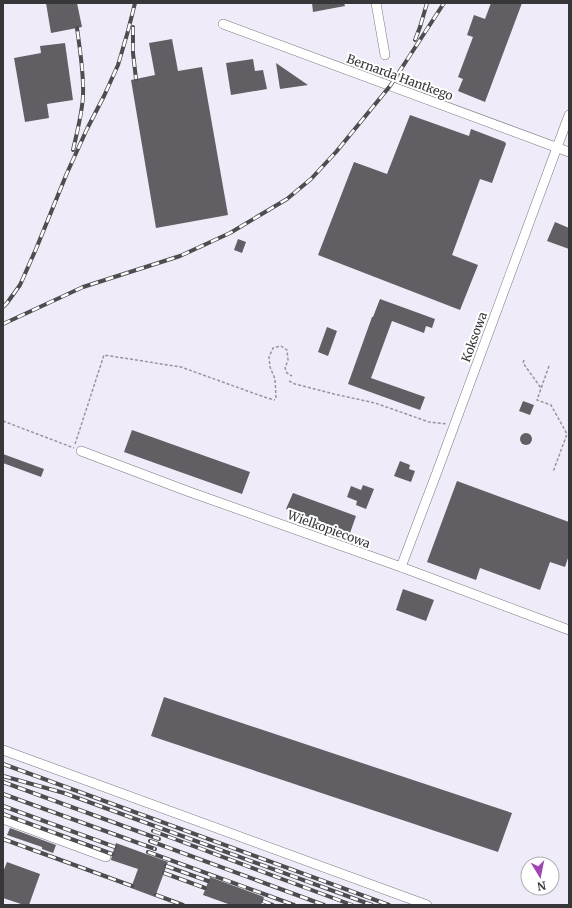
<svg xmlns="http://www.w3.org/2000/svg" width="572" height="908" viewBox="0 0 572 908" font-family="Merriweather,serif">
<rect width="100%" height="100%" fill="#f9f7fe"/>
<!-- built -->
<path fill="#efebf9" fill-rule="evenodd" d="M3,3H569V905H3ZM528,864H552V888H528Z"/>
<!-- building -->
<g fill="#625f64">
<path d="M46,3H77L82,27L51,33Z"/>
<path d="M312,3H344L345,6L313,12Z"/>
<path d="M491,3H522L485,102L458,91L463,79L458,77L473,37L467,35L474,15L485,19Z"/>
<path d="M172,39L178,71L202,67L228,215L156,228L131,80L155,75L149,43Z"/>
<path d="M65,43L73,100L47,104L49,118L25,122L14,58L41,53L40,46Z"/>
<path d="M253,59L255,71L263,70L267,89L231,95L226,63Z"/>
<path d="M276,63L308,85L280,89Z"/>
<path d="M410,115L469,136L471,129L505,142L506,144L492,183L480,179L452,255L478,265L460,310L318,255L354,162L387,174Z"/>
<path d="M555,222L569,228V249L547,241Z"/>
<path d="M238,239L246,242L242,253L234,250Z"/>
<path d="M380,299L435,319L432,328L426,326L424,333L392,321L371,378L425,397L420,410L348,384L372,317H373Z"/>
<path d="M327,327L337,331L328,356L318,352Z"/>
<path d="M523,401L534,405L530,415L519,411Z"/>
<path d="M132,430L250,472L242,494L124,452Z"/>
<circle cx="526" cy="439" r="6"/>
<path d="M3,454L44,469L41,477L3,463Z"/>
<path d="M400,461L410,465L409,469L415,471L411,482L394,476Z"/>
<path d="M457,481L569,522V555L565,567L550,562L540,590L480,568L476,580L427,562Z"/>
<path d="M363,485L374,489L366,509L356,505L357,501L347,497L351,486L361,490Z"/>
<path d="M293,493L356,516L350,533L286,509Z"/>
<path d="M403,589L434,600L426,621L396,610Z"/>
<path d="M164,697L512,813L498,852L151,736Z"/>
<path d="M10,828L56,845L53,853L42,849V847L7,835Z"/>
<path d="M116,843L168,862L155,897L131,888L138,869L111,860L112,855Z"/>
<path d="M7,862L40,874L29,905H24L3,898V872Z"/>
<path d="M210,877L264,897L261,905H231L203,895Z"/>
</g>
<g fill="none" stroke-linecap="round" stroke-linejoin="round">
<!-- minor casing -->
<g stroke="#79777d" stroke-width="10">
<g id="minor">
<path d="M376,3L385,55"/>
<path d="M223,24L569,152"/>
<path d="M81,451L187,491L401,567L569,630"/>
<path d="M401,567L437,472L569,115"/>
<path d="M3,750L427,905"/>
<path d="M3,819L106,857"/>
</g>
</g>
<!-- path -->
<g stroke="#97959a" stroke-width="1.5" stroke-dasharray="3 2" stroke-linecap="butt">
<path d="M524,360L523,363L541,388"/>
<path d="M549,366L537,400L551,405L567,434L553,472"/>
<path d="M289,381L295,384L334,394L375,403L429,422L447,424"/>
<path d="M276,398L275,379L270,367L269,357L273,348L281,346L287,350L288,360L285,368L287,373L292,376"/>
<path d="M3,421L74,448"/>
<path d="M75,444L104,355L181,367L267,398L275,400"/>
</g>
<!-- minor -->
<use href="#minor" stroke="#fff" stroke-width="9"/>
<!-- rail casing -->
<g stroke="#4d4c4f" stroke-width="4">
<g id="rail">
<path d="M133,27V53L136,79"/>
<path d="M415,40L420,27L427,3"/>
<path d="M73,150C77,132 82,114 83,96C84,73 80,51 77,28"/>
<path d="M3,307L7,303L20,285L36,249L67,173L87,129L104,96L118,65L128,31L135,3"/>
<path d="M3,324L83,287L180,256L230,233L287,199L311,179L336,152L390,86L444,3"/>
<path d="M3,764L389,905"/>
<path d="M3,776L64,793L372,905"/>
<path d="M3,782L159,839"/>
<path d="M3,794L155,849"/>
<path d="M3,806L115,847"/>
<path d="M3,814L112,854"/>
<path d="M153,831L352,905"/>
<path d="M3,839L132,886"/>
<path d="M150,841L324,905"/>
<path d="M148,852L294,905"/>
<path d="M166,866L208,881"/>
<path d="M164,873L205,888"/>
<path d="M156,895L183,905"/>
<path d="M263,901L273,905"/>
</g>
</g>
<!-- rail -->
<use href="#rail" stroke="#fff" stroke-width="2.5" stroke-dasharray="8" stroke-linecap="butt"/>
</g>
<g text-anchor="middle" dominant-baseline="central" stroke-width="4" stroke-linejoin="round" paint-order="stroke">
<!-- street labels -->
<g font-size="12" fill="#373639" stroke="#fff">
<text transform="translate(400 77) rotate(20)">Bernarda Hantkego</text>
<text transform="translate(474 337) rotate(-70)">Koksowa</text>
<text transform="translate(329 529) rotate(20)">Wielkopiecowa</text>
</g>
</g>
<!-- border -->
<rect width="572" height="908" fill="none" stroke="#373639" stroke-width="8"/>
<!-- north arrow -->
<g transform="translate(540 876) rotate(170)"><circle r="19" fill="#ffffff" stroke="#afafb0"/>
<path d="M0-3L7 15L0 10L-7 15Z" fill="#9f46b2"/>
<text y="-6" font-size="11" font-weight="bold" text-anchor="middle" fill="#373639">N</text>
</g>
</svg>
